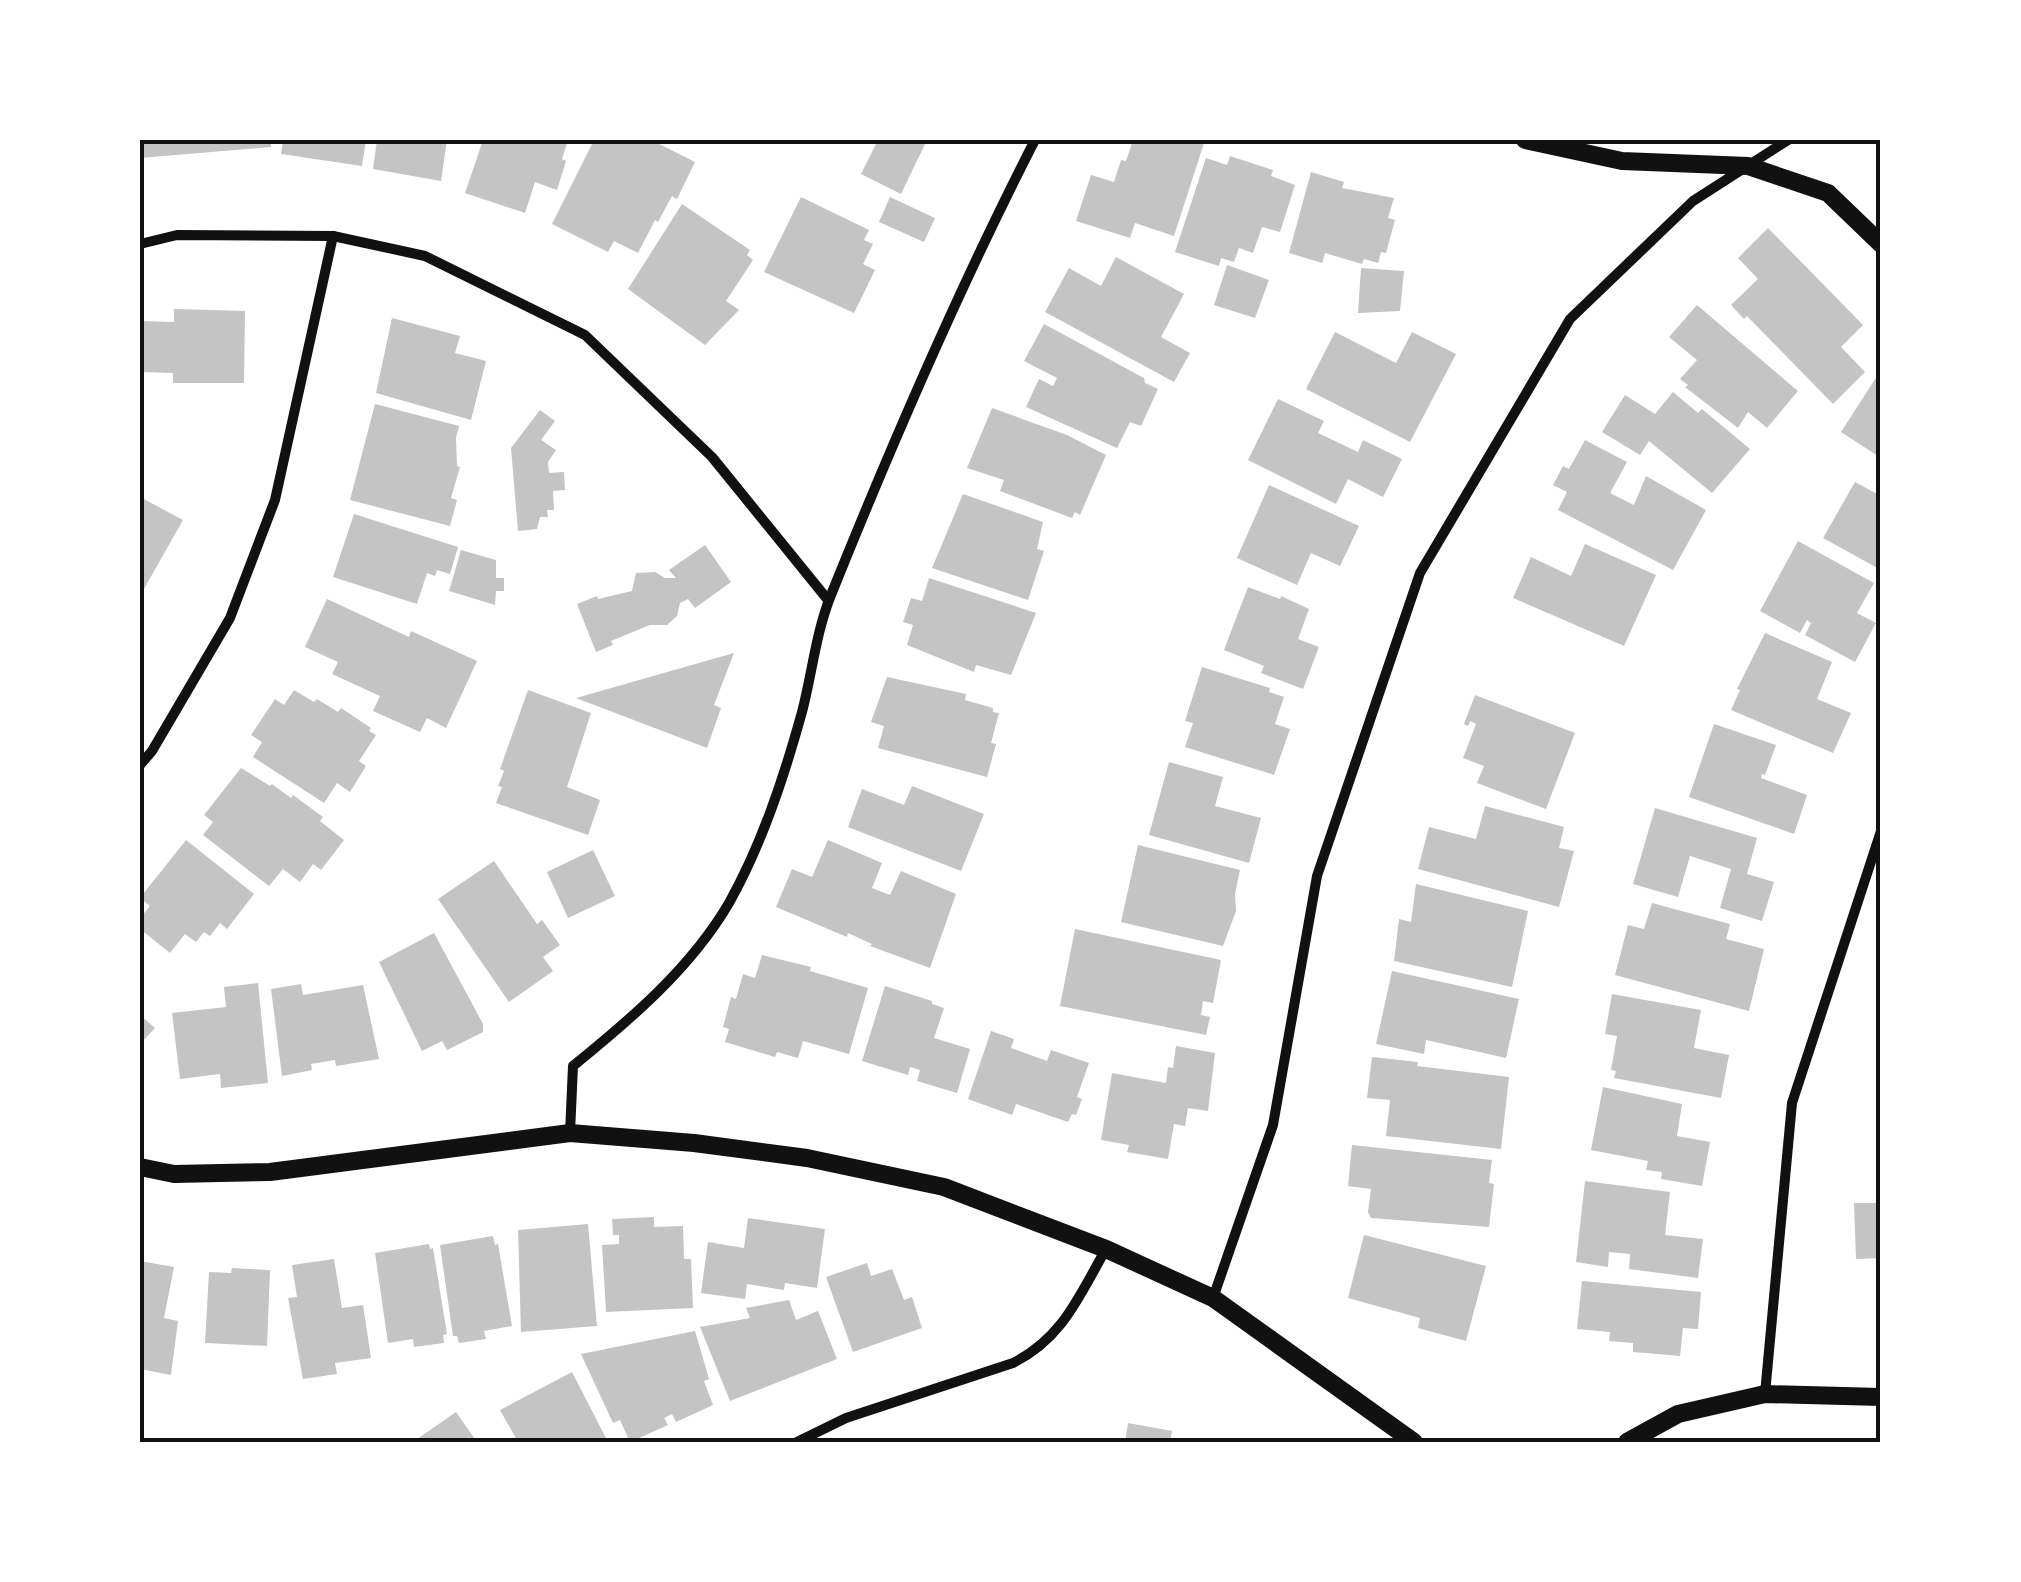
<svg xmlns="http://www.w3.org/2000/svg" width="2021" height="1582" viewBox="0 0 2021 1582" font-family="'PT Sans Narrow',sans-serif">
<rect width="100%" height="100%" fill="#fff"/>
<!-- building -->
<g fill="#c4c4c4">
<path d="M140,140H271V147L140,158Z"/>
<path d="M283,140H366L362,166L281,154Z"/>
<path d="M377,140H447L441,181L373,169Z"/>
<path d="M483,140H568L562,159L566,161L557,190L535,182L525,213L465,193Z"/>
<path d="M594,140H651L695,162L677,199L672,196L658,222L655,220L638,253L614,241L608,252L552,224Z"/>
<path d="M878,140H927L901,194L861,174Z"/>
<path d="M1133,140H1194L1204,143L1174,236L1135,223L1130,238L1076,221L1091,175L1114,182L1121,160L1126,161Z"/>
<path d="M1230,156L1273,170L1271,176L1295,185L1280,232L1262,227L1253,253L1239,248L1234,262L1221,258L1219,266L1175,252L1206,158L1227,165Z"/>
<path d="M1311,172L1344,182L1342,188L1394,198L1388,218L1395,220L1386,253L1381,252L1378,263L1364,259L1362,264L1325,253L1322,263L1289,253Z"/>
<path d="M801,197L869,230L864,240L873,244L863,264L875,270L854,313L764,272Z"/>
<path d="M890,197L935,218L924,242L879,222Z"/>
<path d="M682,204L750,250L747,255L753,260L726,301L739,310L705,345L628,289Z"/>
<path d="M1768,228L1863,325L1841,347L1865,372L1833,404L1747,316L1744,319L1731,305L1758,279L1738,258Z"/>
<path d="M1116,257L1184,294L1161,337L1190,353L1174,382L1045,312L1069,268L1101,286Z"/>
<path d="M1227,265L1269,280L1255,318L1214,305Z"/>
<path d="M1361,268L1404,271L1400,311L1358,313Z"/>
<path d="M1697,305L1798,391L1767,428L1748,412L1738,428L1685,387L1688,385L1680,379L1697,360L1669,337Z"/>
<path d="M174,309L245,311L244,383H173V373L140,372V321L174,322Z"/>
<path d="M392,318L460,336L455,353L486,361L471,420L376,393Z"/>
<path d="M1044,324L1144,378L1145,383L1158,389L1141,426L1130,422L1117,448L1026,407L1039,379L1053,386L1057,378L1024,361Z"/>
<path d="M1335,332L1396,363L1412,332L1456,354L1410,442L1306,389Z"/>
<path d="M1881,370V458L1841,432Z"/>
<path d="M1673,392L1698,413L1702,409L1750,449L1712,493L1649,441L1640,455L1602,432L1625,395L1655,414Z"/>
<path d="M1278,399L1324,421L1318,433L1358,452L1363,440L1402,459L1383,497L1348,479L1336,504L1248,460Z"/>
<path d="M375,404L459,426L456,438L457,466L460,467L451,498L457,500L450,526L350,500Z"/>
<path d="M992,408L1067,435L1106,455L1080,515L1075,512L1072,518L1000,491L1004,480L967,468Z"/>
<path d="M540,410L555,421L541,440L556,450L548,462L549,473L564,472L565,490L553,491L554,510H547L548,517H540L537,529L518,531L511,448Z"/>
<path d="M1585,440L1627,462L1610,493L1634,505L1646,476L1706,510L1673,570L1558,510L1567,492L1553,485L1563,466L1569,469Z"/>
<path d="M1855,482L1879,495L1877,498L1881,500V570L1823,538Z"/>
<path d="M1269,485L1359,526L1340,566L1311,553L1297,585L1237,558Z"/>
<path d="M963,494L1043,522L1037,549L1044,551L1028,600L932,568Z"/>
<path d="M140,497L183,520L140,596Z"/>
<path d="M354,514L458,547L450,574L437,570L435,576L427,573L417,604L333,577Z"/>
<path d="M1798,541L1874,583L1857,613L1876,623L1855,662L1805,635L1811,623L1807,620L1800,633L1760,611Z"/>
<path d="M1585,544L1656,575L1624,646L1513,598L1531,557L1571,576Z"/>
<path d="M705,545L731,582L695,608L688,599L680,603L677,616L667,625H650L611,641L613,645L596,652L577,604L597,596L598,599L632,591L636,573L655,572L665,578H676L669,570Z"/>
<path d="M461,550L496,560V578H504V591H496L495,605L449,591Z"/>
<path d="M929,578L1036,613L1011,675L976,665L974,672L907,645L913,625L903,622L911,598L922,601Z"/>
<path d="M1248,587L1280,599L1281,596L1309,609L1298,639L1319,647L1303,689L1261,673L1264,666L1224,650Z"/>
<path d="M327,599L409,637L411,631L477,661L446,728L427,718L420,732L373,711L380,696L332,674L338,662L305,647Z"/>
<path d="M1765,633L1832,662L1817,699L1851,713L1833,753L1731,710L1740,690L1737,689Z"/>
<path d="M734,653L714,705L721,708L707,748L576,698Z"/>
<path d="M1202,667L1270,688L1269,692L1284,697L1275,724L1290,729L1274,775L1185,747L1193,723L1185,721Z"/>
<path d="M887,677L966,694L965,700L993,708V712L999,713L991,743L996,744L987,777L878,748L884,726L871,722Z"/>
<path d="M294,690L314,702L317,699L338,712L341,708L371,728L369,731L376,735L359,761L366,766L350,792L337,783L324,803L253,757L262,742L251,735L275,699L284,705Z"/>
<path d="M528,690L591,713L567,787L600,800L588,835L496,803L502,787L498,786L504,771L500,769Z"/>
<path d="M1475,695L1575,733L1546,809L1477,783L1484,766L1463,758L1476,724L1470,721L1468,726L1464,724Z"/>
<path d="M1714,724L1776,745L1765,775L1762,774L1761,778L1807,795L1794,834L1689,797Z"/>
<path d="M1169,762L1223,777L1215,806L1261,818L1249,863L1149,835Z"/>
<path d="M241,768L270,786L272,784L291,798L293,795L323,817L320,821L344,840L321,870L313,864L300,882L283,869L269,886L203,835L213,822L204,815Z"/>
<path d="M912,786L984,814L961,871L848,827L862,789L904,805Z"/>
<path d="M1485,806L1564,827L1559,848L1574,851L1559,907L1418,869L1429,827L1476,839Z"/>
<path d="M1655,808L1757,838L1747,874L1774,882L1762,921L1720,908L1731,869L1690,856L1678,897L1633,884Z"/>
<path d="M186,840L254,894L227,929L220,923L210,936L204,932L196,942L185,934L170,953L140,929V918L150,906L140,898Z"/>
<path d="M828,840L882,863L872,888L890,895L901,871L956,894L930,968L870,946L872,944L848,933L847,937L776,907L792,869L812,877Z"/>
<path d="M1138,845L1240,870L1235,894L1236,911L1223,946L1121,922Z"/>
<path d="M593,850L615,896L568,918L547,872Z"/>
<path d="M494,861L537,924L542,920L560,945L543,957L553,971L509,1002L438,899Z"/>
<path d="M1416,884L1528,911L1512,987L1394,961L1399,919L1411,922Z"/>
<path d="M1652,903L1730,924L1726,939L1764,949L1749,1011L1615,975L1628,925L1644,929Z"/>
<path d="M1075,929L1221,960L1213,1003L1203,1001L1201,1015L1210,1017L1206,1035L1060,1006Z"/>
<path d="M434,933L483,1024V1032L447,1050L442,1041L422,1051L379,962Z"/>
<path d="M762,955L811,967L810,971L868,988L849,1054L803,1041L798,1058L777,1052L775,1057L725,1042L729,1029L723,1027L731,997L736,999L743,974L755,978Z"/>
<path d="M1392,971L1519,999L1506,1058L1426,1040L1424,1054L1376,1044Z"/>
<path d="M258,983L268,1083L221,1088L220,1074L180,1079L172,1013L226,1007L224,987Z"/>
<path d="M301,984L303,995L363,985L379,1059L336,1066L335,1060L311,1064L312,1070L282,1076L271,989Z"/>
<path d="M885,986L932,1001V1004L944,1008L934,1038L970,1049L957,1093L917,1081L920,1070L910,1067L908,1075L862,1061Z"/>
<path d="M1612,994L1701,1010L1694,1048L1729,1055L1721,1098L1614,1078L1616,1071L1611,1070L1617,1036L1605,1034Z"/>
<path d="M140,1015L155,1028L140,1044Z"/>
<path d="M991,1031L1014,1039L1011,1048L1047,1061L1051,1050L1089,1063L1077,1097L1082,1099L1076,1115L1072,1114L1068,1122L1016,1104L1012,1115L968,1099Z"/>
<path d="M1176,1046L1215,1053L1208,1111L1188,1108L1185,1126L1174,1124L1168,1159L1127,1152L1129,1145L1101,1140L1112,1073L1166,1083L1168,1067L1173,1068Z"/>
<path d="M1372,1057L1418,1062L1417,1066L1509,1077L1501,1149L1386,1136L1390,1100L1367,1098Z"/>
<path d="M1603,1087L1682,1104L1677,1136L1710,1142L1702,1186L1661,1179L1662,1172L1646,1170L1648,1161L1591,1150Z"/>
<path d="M1352,1145L1492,1160L1489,1183L1494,1184L1489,1227L1371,1218L1368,1212L1371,1189L1348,1186Z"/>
<path d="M1585,1181L1670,1192L1665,1235L1703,1239L1698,1278L1629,1269L1630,1254L1609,1252L1608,1267L1576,1262Z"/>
<path d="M1854,1203H1881V1258L1856,1259Z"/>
<path d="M654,1217V1227L683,1226L684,1259H691L693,1308L606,1312L602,1245L619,1244V1235H613L612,1219Z"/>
<path d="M748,1218L825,1229L817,1288L785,1283L784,1290L747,1284L745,1299L701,1293L708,1242L744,1248Z"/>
<path d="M588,1224L597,1326L521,1332L518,1230Z"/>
<path d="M1364,1235L1486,1266L1466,1341L1418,1328L1420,1318L1348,1298Z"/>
<path d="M493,1236L495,1245L498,1244L512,1326L484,1331L486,1339L459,1343L457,1336H453L440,1245Z"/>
<path d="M429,1244L430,1249L433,1248L447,1334L443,1335L444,1343L414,1347L413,1339L388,1343L375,1253Z"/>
<path d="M334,1259L342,1308L363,1305L371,1358L335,1363L337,1374L303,1379L288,1298L297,1297L292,1265Z"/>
<path d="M140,1261L174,1267L164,1318L178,1321L171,1375L140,1369Z"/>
<path d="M867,1263L871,1276L892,1269L904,1300L912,1297L922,1328L853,1352L826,1277Z"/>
<path d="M232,1268L270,1270L267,1346L205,1343L209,1272L231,1273Z"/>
<path d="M1582,1281L1701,1292L1698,1329L1683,1328L1680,1356L1633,1352V1343L1609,1341L1610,1332L1577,1329Z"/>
<path d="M789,1300L796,1320L818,1311L837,1359L730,1401L700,1327L750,1318L746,1308Z"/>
<path d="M695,1331L709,1379L704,1381L713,1405L676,1422L672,1414L664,1418L668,1425L630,1442L620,1420L613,1423L581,1354Z"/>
<path d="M572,1372L608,1442H518L500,1410Z"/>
<path d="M456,1412L477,1442H413Z"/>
<path d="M1128,1423L1172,1431L1170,1442H1125Z"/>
</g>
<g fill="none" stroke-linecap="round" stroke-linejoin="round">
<!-- minor -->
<g stroke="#111" stroke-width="10">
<path d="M140,244L177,235L333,236L425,256L585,335L712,457L828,600"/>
<path d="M140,765L152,751L230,618L275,500L333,236"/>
<path d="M570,1133L573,1066C631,1019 691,968 729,903C762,844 784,777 802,712C812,674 816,632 831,595C893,441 959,288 1035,140"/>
<path d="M1213,1298L1273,1125L1317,876L1420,573L1570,319L1693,201L1788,140"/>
<path d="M1765,1394L1792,1103L1881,831"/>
<path d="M797,1442L846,1418L1013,1363C1063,1338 1079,1296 1106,1249"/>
</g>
<!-- tertiary -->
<g stroke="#111" stroke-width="18">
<path d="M1525,140L1622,161L1748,166L1828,193L1881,244"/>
<path d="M140,1167L174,1174L270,1172L570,1133L694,1143L807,1158L944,1187L1106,1249L1213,1298L1414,1442"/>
<path d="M1627,1442L1678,1414L1765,1394L1881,1397"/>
</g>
</g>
<!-- border -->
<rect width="2021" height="1582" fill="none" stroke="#ffffff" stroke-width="285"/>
<rect x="142" y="142" width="1736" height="1298" fill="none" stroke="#111" stroke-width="4"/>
</svg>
